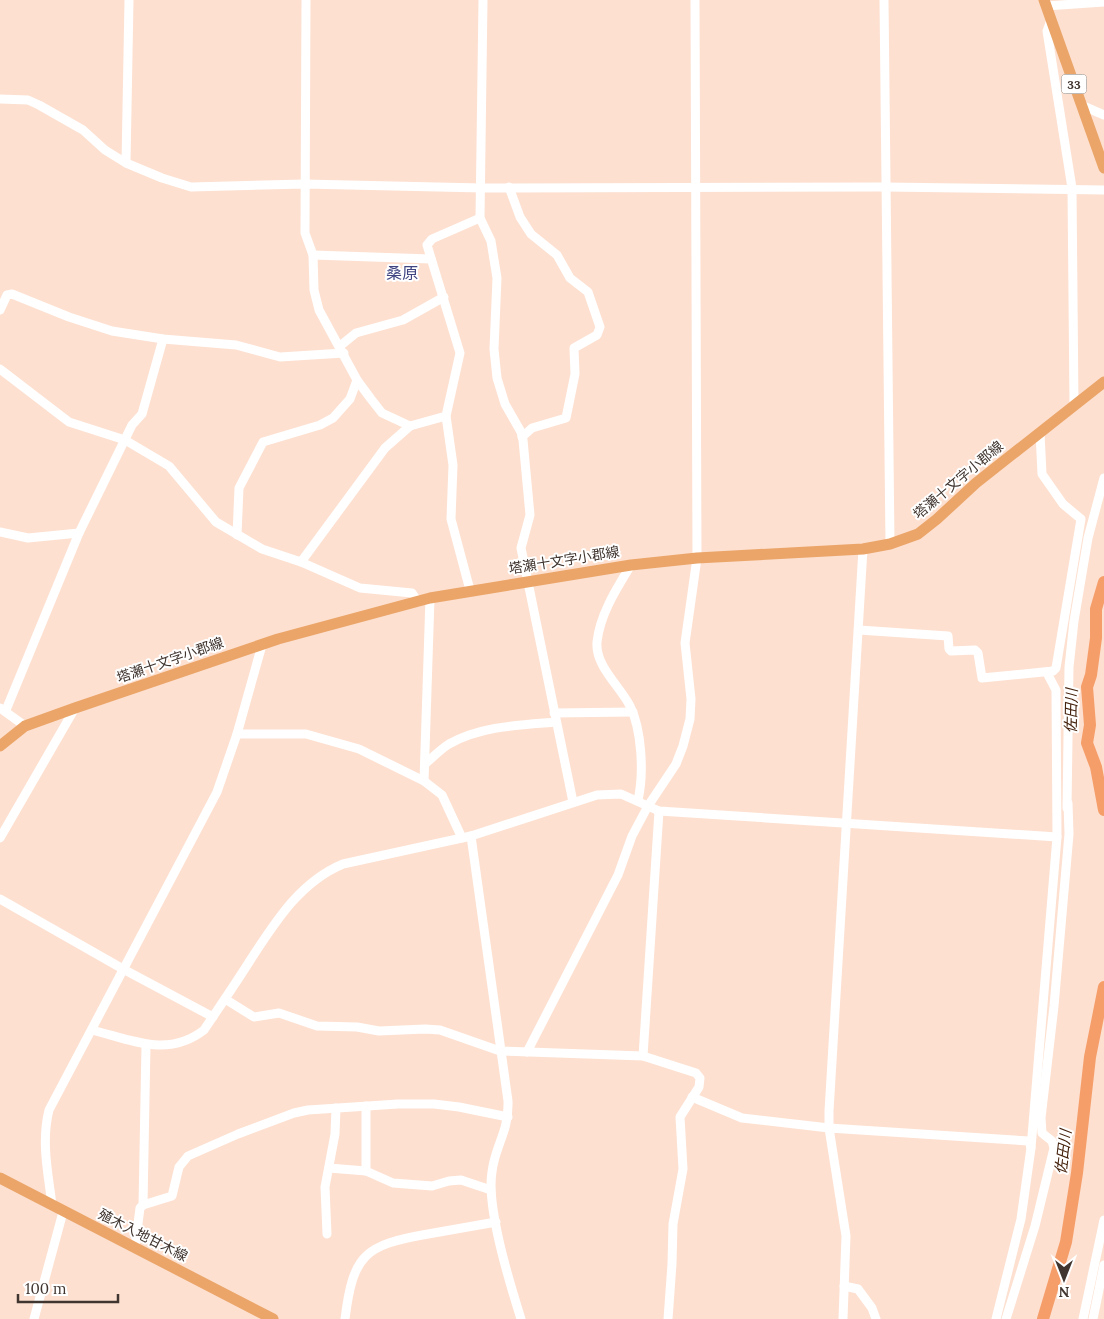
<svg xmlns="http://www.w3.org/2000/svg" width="1104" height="1319" viewBox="0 0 1104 1319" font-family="Lora,'Noto Sans JP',serif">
<rect width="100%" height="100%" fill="#fde0d0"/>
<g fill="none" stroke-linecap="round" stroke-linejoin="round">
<!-- river -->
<g stroke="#f69e6a" stroke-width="12">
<path d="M1104,582L1096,609V638L1091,675L1087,687L1090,725L1087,743L1096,767L1104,810"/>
<path d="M1043,1319L1066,1242L1077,1173L1090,1057L1104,987"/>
</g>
<!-- minor -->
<g stroke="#fff" stroke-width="9">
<path d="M306,0L305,233L313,255L314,290L319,310L357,380L371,399L382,413L410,426"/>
<path d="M483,0L480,218L491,241L497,278L494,349L497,378L505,404L521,432L523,440L530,515L521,548L573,802"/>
<path d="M884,0L890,544"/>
<path d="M1046,6L1104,2"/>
<path d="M1051,20L1047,31L1072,188L1074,406"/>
<path d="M0,99L28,100L39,105L83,130L105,150L126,163L162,178L191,187L304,184L482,188L885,187L1104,190"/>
<path d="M1081,105L1104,115"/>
<path d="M126,163L129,0"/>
<path d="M509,187L520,217L531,234L557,255L570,278L588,292L600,327L597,335L574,348L575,374L566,418L532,428L522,437"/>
<path d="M313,255L431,259"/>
<path d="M0,310L7,295L12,294L69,317L112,331L163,339L236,345L280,357L344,353"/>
<path d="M340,346L356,333L403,320L444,297"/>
<path d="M0,369L69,422L125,440L169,466L216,522L262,549L301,562L360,588L412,593L418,602"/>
<path d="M0,532L28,538L79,533"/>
<path d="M237,535L239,488L263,442L320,425L333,418L350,399L357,380"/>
<path d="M301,562L385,448L410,426L446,416"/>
<path d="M631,565C617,588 600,614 597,642C595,666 620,686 630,706C642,730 644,774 638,800"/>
<path d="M470,590L451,519L453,465L446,416L460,353L427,245L432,239L480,218"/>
<path d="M859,630L948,636L949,649L951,651L975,650L978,653L982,678L1053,671L1056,668L1081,519L1063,504L1042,474L1040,433"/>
<path d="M0,708L25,726"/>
<path d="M6,710L79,533L132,425L142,414L163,339"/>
<path d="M554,713L633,712"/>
<path d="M237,734H306L359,749L424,781L442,795L462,838"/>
<path d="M425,764C433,757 441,749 449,744C481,726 520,725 556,722"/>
<path d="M424,781L430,598"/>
<path d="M1067,808L1069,667L1074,621L1088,538L1104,478"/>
<path d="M471,836L508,1101C509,1133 495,1145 492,1172C486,1207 510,1284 521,1319"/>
<path d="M0,838L75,708"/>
<path d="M0,899L123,969L213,1017"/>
<path d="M225,999L254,1017L279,1013L317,1026L357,1027L379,1031L425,1029L440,1030L500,1051L643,1056L696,1073L700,1078L699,1087L680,1117L683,1169L673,1224L672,1264L668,1319"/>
<path d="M92,1030C132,1040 168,1058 204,1030C220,1006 236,983 251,959C276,921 300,882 343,864L471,836L597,795L621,794L659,811L1057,837"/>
<path d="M527,1052L618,875L632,836L648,806L676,764L683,746L690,719L691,699L685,643L697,558L695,0"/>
<path d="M643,1056L659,811"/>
<path d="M692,1097L742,1118L829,1128L1029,1141L1031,1148"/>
<path d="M329,1168L366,1171L393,1183L432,1186L449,1181L461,1180L491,1190"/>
<path d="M366,1171V1106"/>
<path d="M52,1205C48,1172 41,1142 49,1110L217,792L237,734L262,645"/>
<path d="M143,1205L172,1196L179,1167L188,1156L238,1134L294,1113L308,1110L398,1104H434L459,1107L508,1117"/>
<path d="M327,1234L325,1187L335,1134L336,1108"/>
<path d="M135,1247L140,1208L143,1205L146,1045"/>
<path d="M844,1286L858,1289L872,1308L876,1319"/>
<path d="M34,1319L63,1212"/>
<path d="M345,1319C353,1254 365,1245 428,1234C451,1230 473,1226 496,1222"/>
<path d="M843,1319L846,1236L829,1128V1111L863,549"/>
<path d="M996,1319L1021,1219L1031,1148L1057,837L1056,690L1047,673"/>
<path d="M1006,1319L1035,1226L1054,1148L1052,1141L1042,1133L1041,1118L1054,1006L1069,834L1068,803"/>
<path d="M1083,1319L1104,1220"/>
<path d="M1093,1319L1104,1265"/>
</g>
<!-- major -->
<g stroke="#eba569" stroke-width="11">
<path d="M1044,0L1104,168"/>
<path d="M0,746L25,726L75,708L278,639L430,598L631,565L697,558L863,549L890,544L918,534L937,519L976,483L1104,382"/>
<path d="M0,1178L273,1319"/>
</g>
</g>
<g text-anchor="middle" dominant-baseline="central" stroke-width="4" stroke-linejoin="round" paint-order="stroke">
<!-- shield labels -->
<rect fill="#fff" stroke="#79726d" stroke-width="1" x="1061.5" y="74.5" width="25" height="19" rx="4"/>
<g font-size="12" font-weight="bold" fill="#40352f">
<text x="1074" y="84">33</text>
</g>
<!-- street labels -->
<g font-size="14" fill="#40352f" stroke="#fff">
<text transform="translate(958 480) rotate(-40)">塔瀬十文字小郡線</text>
<text transform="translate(564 560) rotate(-9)">塔瀬十文字小郡線</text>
<text transform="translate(170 660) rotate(-19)">塔瀬十文字小郡線</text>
<text transform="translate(143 1235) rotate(27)">殖木入地甘木線</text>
</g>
<!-- water labels -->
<g font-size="15" font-style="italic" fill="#45220d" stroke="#fff">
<text transform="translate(1071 711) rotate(-89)">佐田川</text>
<text transform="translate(1063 1152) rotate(-83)">佐田川</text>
</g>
<!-- quarter labels -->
<g font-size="16" fill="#404582" stroke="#fff">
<text x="402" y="273">桑原</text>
</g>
</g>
<!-- north arrow -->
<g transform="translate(1064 1279) rotate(180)" stroke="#ffffff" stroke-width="4" paint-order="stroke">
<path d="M0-4L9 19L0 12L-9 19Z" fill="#40352f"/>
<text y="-8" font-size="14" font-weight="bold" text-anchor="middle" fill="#40352f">N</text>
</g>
<!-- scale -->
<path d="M18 1294v8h100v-8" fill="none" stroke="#40352f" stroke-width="2.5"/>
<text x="25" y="1294" font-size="15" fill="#40352f" stroke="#ffffff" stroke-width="4" paint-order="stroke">100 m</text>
</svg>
